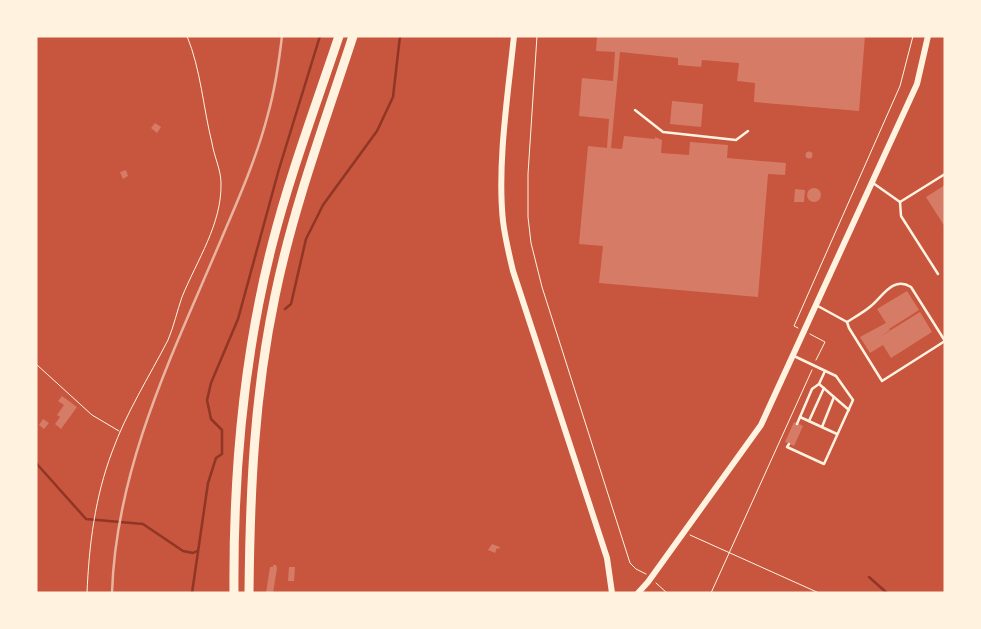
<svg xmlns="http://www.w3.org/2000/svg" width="981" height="629" viewBox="0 0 981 629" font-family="'Asap Condensed',sans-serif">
<rect width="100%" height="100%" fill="#c8553d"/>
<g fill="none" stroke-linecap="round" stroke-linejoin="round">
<!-- stream -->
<g stroke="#8f3625" stroke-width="2.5">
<path d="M285,309L291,304L306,239L323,205L377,131L393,97L400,36"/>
<path d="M36,463L86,519L143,524L183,551L193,553L197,551"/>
<path d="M869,577L887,593"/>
<path d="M192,593L208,483L216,458L222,454V430L211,419L207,400L211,383L238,319L279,169L320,36"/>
</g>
</g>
<!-- building -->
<g fill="#d67c66">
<path d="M597,36H865L859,111L754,102L755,83L737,81L739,63L702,60L701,67L678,65V58L620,52L611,148L622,149L624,136L655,139V137L662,140L661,153L689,155L690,142L728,145L727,158L786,163L785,175L768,174L758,297L599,283L603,246L579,244L588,146L607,148L609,119L579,116L582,78L613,81L615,52L596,51Z"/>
<path d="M672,101L703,104L701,127L670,124Z"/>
<path d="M155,123L161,127L157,133L151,128Z"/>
<circle cx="809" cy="155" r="3.5"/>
<path d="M126,170L128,176L123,179L120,172Z"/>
<path d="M945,185V227L926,197Z"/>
<circle cx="814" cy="195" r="7"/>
<path d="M795,189L805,190L804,202H794Z"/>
<path d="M907,291L919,310L889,329L890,330L878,338L920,312L932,332L891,358L883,345L870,353L860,337L886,323L877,309Z"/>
<path d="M62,396L77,407L61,429L55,424L60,417L57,415L64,405L58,401Z"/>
<path d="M43,419L49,423L44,429L39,425Z"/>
<path d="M794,422L803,426L794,446L785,442Z"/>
<path d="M492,544L500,547L499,549L497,548L495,553L488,550Z"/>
<path d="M273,565H276L277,568L273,593H266L270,567H273Z"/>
<path d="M289,567H295L294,581H288Z"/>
</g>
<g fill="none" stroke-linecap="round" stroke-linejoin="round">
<!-- path -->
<g stroke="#fff3e0" stroke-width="1">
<path d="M537,36L528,174V217L531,243L542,287L630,563L636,569L646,574"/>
<path d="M943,36L945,38"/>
<path d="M798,328L794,326L900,86L913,36"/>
<path d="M810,334L825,342L816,360"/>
<path d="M36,364L92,415L119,431"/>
<path d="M690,535L819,593"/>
<path d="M656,583L667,593"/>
<path d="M87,593C89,545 95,497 112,452C126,413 149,377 168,340C174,326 177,311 182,297C197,260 222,224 221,183C221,170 214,156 212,143C203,107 201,70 187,36"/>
<path d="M711,593L812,370"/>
</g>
<!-- service -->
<g stroke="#fff3e0" stroke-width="2.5">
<path d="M635,110L663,132L736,140L748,131"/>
<path d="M873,183L900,202L945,174"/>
<path d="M900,202L901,216L938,274"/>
<path d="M816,305L847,322L849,328L882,381L945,341"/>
<path d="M847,322C855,317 864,312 871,306C883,296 893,276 911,287L945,341"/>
<path d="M819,384L849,410"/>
<path d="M800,417L837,434"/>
<path d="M809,421L824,388"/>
<path d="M797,424L812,389L819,384L825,371"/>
<path d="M822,427L834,397"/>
<path d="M789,444L787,447L824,464L853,400L836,376L794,356"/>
</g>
<!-- tertiary -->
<g stroke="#fff3e0" stroke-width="6">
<path d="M514,36C508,94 497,164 503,221C505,238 509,254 513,271L607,558L612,593"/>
<path d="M638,593L648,582L761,425L917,84L928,36"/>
</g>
<!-- trunk -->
<g stroke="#fff3e0" stroke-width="9">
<path d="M234,593C233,476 243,359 272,245C290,174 316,105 339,36"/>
<path d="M249,593C250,492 254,396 275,296C293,208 325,122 353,36"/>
</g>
<!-- rail -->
<path stroke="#e9b49f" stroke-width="2.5" d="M112,593C116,463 177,345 226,228C242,191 258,153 268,114C275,89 279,62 282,36"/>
</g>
<!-- border -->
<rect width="981" height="629" fill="none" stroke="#fff3e0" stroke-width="75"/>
</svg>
